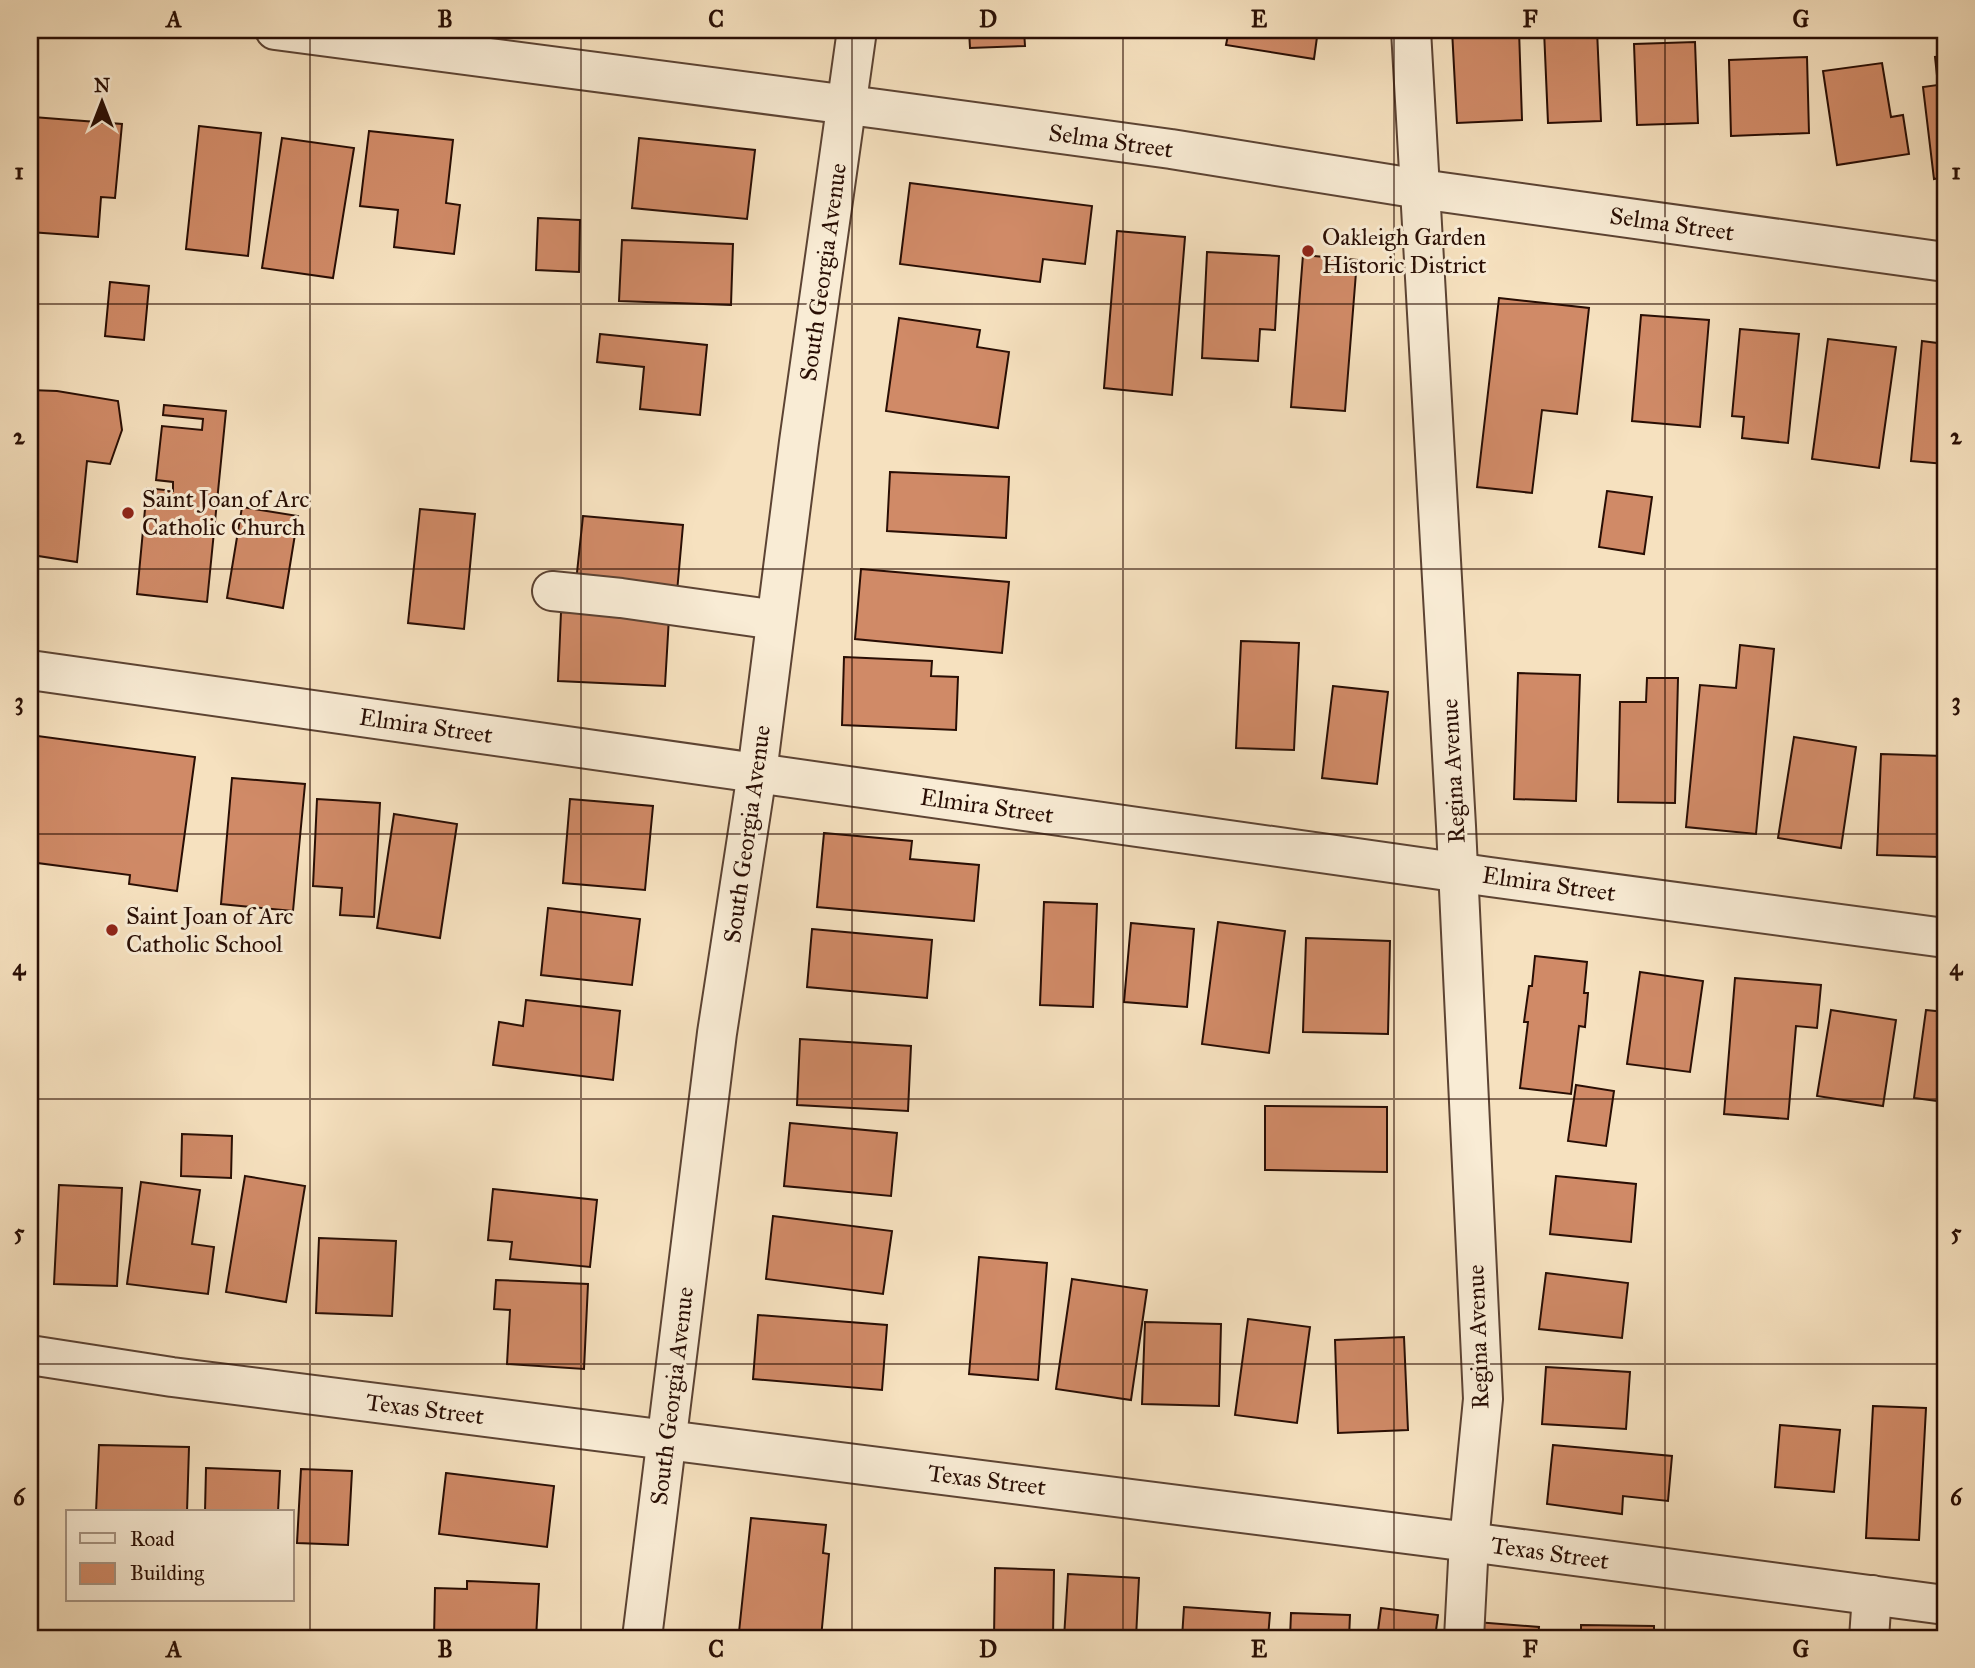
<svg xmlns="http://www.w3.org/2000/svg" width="1975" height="1668" viewBox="0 0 1975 1668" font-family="'IM FELL Great Primer',serif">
<rect width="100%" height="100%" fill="#f6e1bf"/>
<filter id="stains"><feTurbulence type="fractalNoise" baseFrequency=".00286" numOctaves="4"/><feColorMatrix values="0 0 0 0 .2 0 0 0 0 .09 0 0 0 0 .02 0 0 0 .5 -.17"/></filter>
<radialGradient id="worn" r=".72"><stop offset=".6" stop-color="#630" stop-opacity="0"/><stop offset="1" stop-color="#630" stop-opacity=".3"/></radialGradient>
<!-- building -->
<g fill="#d08a67" stroke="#290e04" stroke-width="2">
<path d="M662,30H694V36L662,35Z"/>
<path d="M969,30H1024L1025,46L970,48Z"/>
<path d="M1229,30H1318L1314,59L1226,45Z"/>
<path d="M1452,30H1519L1522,120L1457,123Z"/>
<path d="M1544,30H1597L1601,121L1548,123Z"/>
<path d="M1695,42L1698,123L1637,125L1634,44Z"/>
<path d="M1945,56V177L1934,179L1923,87L1938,85L1935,57Z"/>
<path d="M1807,57L1809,133L1731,136L1729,60Z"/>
<path d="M1882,63L1891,117L1903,115L1909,154L1837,165L1823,71Z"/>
<path d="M33,117L122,124L115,198L101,197L98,237L30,232V155Z"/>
<path d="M199,126L261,133L248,256L186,249Z"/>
<path d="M369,131L453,140L446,203L460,205L454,254L394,247L398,210L360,206Z"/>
<path d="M282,138L354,148L333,278L262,268Z"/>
<path d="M639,138L755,150L747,219L632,208Z"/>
<path d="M910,183L1092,206L1085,264L1043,259L1040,282L900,264Z"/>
<path d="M538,218L580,220L579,272L536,270Z"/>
<path d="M1117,231L1185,237L1172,395L1104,388Z"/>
<path d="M622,240L733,244L731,305L619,301Z"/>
<path d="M1207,252L1279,256L1275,330L1260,329L1258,361L1202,358Z"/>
<path d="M1303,255L1357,260L1345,411L1291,407Z"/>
<path d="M110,282L149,286L144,340L105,336Z"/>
<path d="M1499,298L1589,308L1577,414L1542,410L1532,493L1477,487Z"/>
<path d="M1641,315L1709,320L1700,427L1632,421Z"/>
<path d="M899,318L980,330L977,347L1009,352L998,428L886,411Z"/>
<path d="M1740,329L1799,334L1788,443L1742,438L1744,417L1732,416Z"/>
<path d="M600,334L707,345L700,415L640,409L644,367L597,362Z"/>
<path d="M1828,339L1896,347L1879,468L1812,459Z"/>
<path d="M1922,341L1945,344V464L1911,461Z"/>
<path d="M30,390L57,391L118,401L122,430L110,464L87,461L77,562L38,556L37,573L30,572Z"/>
<path d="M164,405L226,411L207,602L137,594L147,488L173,491V482L156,480L162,426L202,430L203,419L163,415Z"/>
<path d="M890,472L1009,477L1006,538L887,531Z"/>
<path d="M1607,491L1652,497L1644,554L1599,547Z"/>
<path d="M242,507L298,516L283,608L227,598Z"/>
<path d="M420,509L475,514L464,629L408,623Z"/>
<path d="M583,516L683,525L677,592L576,582Z"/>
<path d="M861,569L1009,582L1002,653L855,639Z"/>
<path d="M561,612L669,617L665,686L558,681Z"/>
<path d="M1241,641L1299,643L1294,750L1236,748Z"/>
<path d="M1740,645L1774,649L1756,834L1686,827L1700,685L1736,688Z"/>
<path d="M844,657L932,661L931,676L958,677L956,730L842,725Z"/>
<path d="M1518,673L1580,675L1576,801L1514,799Z"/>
<path d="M1647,678H1678L1675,803L1618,802L1620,702H1646Z"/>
<path d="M1333,686L1388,692L1377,784L1322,778Z"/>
<path d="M30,735L195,757L177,891L129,884L130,875L30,862Z"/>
<path d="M1794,737L1856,747L1841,848L1778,838Z"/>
<path d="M1881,754L1943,756L1940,857L1877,855Z"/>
<path d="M232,778L305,784L293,911L221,904Z"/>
<path d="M317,799L380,803L374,917L340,915L342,888L313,886Z"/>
<path d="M570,799L653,806L645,890L563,883Z"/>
<path d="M394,814L457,824L440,938L377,928Z"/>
<path d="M824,833L912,841L910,859L979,865L974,921L817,907Z"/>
<path d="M1044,902L1097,904L1093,1007L1040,1005Z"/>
<path d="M548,908L640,919L632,985L541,975Z"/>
<path d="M1218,922L1285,931L1269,1053L1202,1044Z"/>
<path d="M1131,923L1194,929L1187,1007L1124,1002Z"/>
<path d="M812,929L932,940L927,998L807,987Z"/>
<path d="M1306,938L1390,941L1388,1034L1303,1032Z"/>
<path d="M1535,956L1587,962L1584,993H1588L1585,1027L1579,1026L1571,1094L1520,1088L1528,1022H1524L1529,986H1532Z"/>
<path d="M1640,972L1703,981L1690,1072L1627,1064Z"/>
<path d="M1735,978L1821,985L1817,1028L1796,1026L1788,1119L1724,1114Z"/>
<path d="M526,1000L620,1011L613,1080L493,1065L499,1022L523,1026Z"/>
<path d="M1831,1010L1896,1020L1883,1106L1817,1096Z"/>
<path d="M1926,1010L1945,1012V1102L1914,1098Z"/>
<path d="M800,1039L911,1046L908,1111L797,1105Z"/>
<path d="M1576,1085L1614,1091L1606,1146L1568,1141Z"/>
<path d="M1265,1106L1387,1107V1172L1265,1170Z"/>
<path d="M790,1123L897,1133L891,1196L784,1186Z"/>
<path d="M182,1134L232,1136L231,1178L181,1176Z"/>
<path d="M245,1176L305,1186L286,1302L226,1292Z"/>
<path d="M1556,1176L1636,1184L1631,1242L1550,1234Z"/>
<path d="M141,1182L200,1190L192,1244L214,1247L208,1294L127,1284Z"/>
<path d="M59,1185L122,1188L117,1286L54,1284Z"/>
<path d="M493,1189L597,1200L590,1267L510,1259L512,1242L488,1240Z"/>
<path d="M773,1216L892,1231L883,1294L766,1279Z"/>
<path d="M319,1238L396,1241L392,1316L316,1313Z"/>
<path d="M979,1257L1047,1263L1038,1380L969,1374Z"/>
<path d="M1546,1273L1628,1283L1622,1338L1539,1329Z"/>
<path d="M1072,1279L1147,1290L1131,1400L1056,1389Z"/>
<path d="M496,1280L588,1284L584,1369L507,1364L510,1310L494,1309Z"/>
<path d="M758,1315L887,1325L882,1390L753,1379Z"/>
<path d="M1248,1319L1310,1327L1297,1423L1235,1415Z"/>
<path d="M1145,1322L1221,1324L1219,1406L1142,1404Z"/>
<path d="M1404,1337L1408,1430L1338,1433L1335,1340Z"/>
<path d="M1546,1367L1630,1372L1626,1429L1542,1424Z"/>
<path d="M1873,1406L1926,1408L1919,1540L1866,1538Z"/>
<path d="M1780,1425L1840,1430L1834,1492L1775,1487Z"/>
<path d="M99,1445L189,1447L187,1512H96Z"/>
<path d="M1553,1445L1672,1456L1668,1501L1623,1496L1622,1514L1547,1504Z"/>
<path d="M206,1468L280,1471L278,1512H205Z"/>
<path d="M301,1469L352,1471L348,1545L297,1543Z"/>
<path d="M446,1473L554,1486L547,1547L439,1534Z"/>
<path d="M751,1518L826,1525L823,1553L829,1554L821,1638H800L739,1632Z"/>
<path d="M995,1568L1054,1570L1053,1638H994Z"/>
<path d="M1068,1574L1139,1578L1136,1638H1064Z"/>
<path d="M467,1581L539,1584L536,1638H434L435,1588L467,1589Z"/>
<path d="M1184,1607L1270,1613L1268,1638H1182Z"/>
<path d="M1381,1608L1438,1615L1435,1638H1377Z"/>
<path d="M1291,1613L1350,1615L1349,1638H1290Z"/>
<path d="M1476,1622L1539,1627L1538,1638H1475Z"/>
<path d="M1581,1625L1654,1626V1638H1581Z"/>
<path d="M1675,1635L1739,1636V1638H1675Z"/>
</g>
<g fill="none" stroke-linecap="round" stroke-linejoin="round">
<!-- minor casing -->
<g stroke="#5c4333" stroke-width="42">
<g id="minor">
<path d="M275,30L879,109L1171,149L1420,189L1945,262"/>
<path d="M1411,30L1456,826L1483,1399L1469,1542L1464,1638"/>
<path d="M552,591L621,598L776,620"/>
<path d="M30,670L1490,877L1945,938"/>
<path d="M30,1355L172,1377L1469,1542L1945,1605"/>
<path d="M642,1638L717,1033L757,773L799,442L857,30"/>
<path d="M1869,1638L1872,1595"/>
</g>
</g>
<!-- minor -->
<use href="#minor" stroke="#f9ecd5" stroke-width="38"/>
</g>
<!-- grid -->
<path fill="none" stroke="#290e04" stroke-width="2" stroke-opacity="0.55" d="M310,30V1638M581,30V1638M852,30V1638M1123,30V1638M1394,30V1638M1665,30V1638M30,304H1945M30,569H1945M30,834H1945M30,1099H1945M30,1364H1945"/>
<!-- markers -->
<g fill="#8f2418" stroke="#f9ecd5" stroke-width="2.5">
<circle cx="1308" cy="251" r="7"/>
<circle cx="128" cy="513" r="7"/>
<circle cx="112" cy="930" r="7"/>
</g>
<g text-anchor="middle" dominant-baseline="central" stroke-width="6" stroke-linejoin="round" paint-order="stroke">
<!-- street labels -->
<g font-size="24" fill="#290e04" stroke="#f9ecd5">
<text transform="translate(1111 141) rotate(8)">Selma Street</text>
<text transform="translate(1672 224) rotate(8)">Selma Street</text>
<text transform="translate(823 272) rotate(-82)">South Georgia Avenue</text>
<text transform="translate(426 726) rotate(8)">Elmira Street</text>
<text transform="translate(1453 771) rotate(-93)">Regina Avenue</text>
<text transform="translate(987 806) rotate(8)">Elmira Street</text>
<text transform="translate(747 834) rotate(-82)">South Georgia Avenue</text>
<text transform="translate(1549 884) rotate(8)">Elmira Street</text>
<text transform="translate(1478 1337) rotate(-92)">Regina Avenue</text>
<text transform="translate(672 1396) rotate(-83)">South Georgia Avenue</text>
<text transform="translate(425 1409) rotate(7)">Texas Street</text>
<text transform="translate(987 1480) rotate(7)">Texas Street</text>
<text transform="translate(1550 1553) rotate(8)">Texas Street</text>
</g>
<!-- poi labels -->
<g font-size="24" fill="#290e04" stroke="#f9ecd5" text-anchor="start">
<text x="1322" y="237">Oakleigh Garden<tspan x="1322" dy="28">Historic District</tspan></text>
<text x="142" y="499">Saint Joan of Arc<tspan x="142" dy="28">Catholic Church</tspan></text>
<text x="126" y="916">Saint Joan of Arc<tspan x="126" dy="28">Catholic School</tspan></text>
</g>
</g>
<!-- margin -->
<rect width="1975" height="1668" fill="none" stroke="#f6e1bf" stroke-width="77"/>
<!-- legend -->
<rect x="66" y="1510" width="228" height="91" fill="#f9ecd5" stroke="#a69381" stroke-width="2"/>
<rect x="80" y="1533" width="35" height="10" fill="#f9ecd5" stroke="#a69381" stroke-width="2"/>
<text x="130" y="1546" font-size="21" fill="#290e04">Road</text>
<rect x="80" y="1563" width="35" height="21" fill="#d08a67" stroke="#a69381" stroke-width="2"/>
<text x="130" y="1580" font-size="21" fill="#290e04">Building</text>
<!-- north arrow -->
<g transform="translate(102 102)" stroke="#f9ecd5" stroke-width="5" paint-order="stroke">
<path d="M0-5L12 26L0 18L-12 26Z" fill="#290e04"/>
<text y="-10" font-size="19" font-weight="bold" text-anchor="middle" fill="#290e04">N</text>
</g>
<rect x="38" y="38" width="1899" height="1592" fill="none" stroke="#290e04" stroke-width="2.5"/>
<g font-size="23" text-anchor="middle" font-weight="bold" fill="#290e04">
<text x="174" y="27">A</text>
<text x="445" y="27">B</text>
<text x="716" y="27">C</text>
<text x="988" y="27">D</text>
<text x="1259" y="27">E</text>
<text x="1530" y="27">F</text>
<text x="1801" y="27">G</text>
<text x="19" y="179">1</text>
<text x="1956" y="179">1</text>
<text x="19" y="444">2</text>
<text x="1956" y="444">2</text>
<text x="19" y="709">3</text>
<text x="1956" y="709">3</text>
<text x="19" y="975">4</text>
<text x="1956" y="975">4</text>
<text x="19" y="1240">5</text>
<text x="1956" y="1240">5</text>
<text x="19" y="1505">6</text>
<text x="1956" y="1505">6</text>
<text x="174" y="1657">A</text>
<text x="445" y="1657">B</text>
<text x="716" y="1657">C</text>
<text x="988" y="1657">D</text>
<text x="1259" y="1657">E</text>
<text x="1530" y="1657">F</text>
<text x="1801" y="1657">G</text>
</g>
<rect width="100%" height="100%" filter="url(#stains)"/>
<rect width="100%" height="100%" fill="url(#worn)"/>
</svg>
